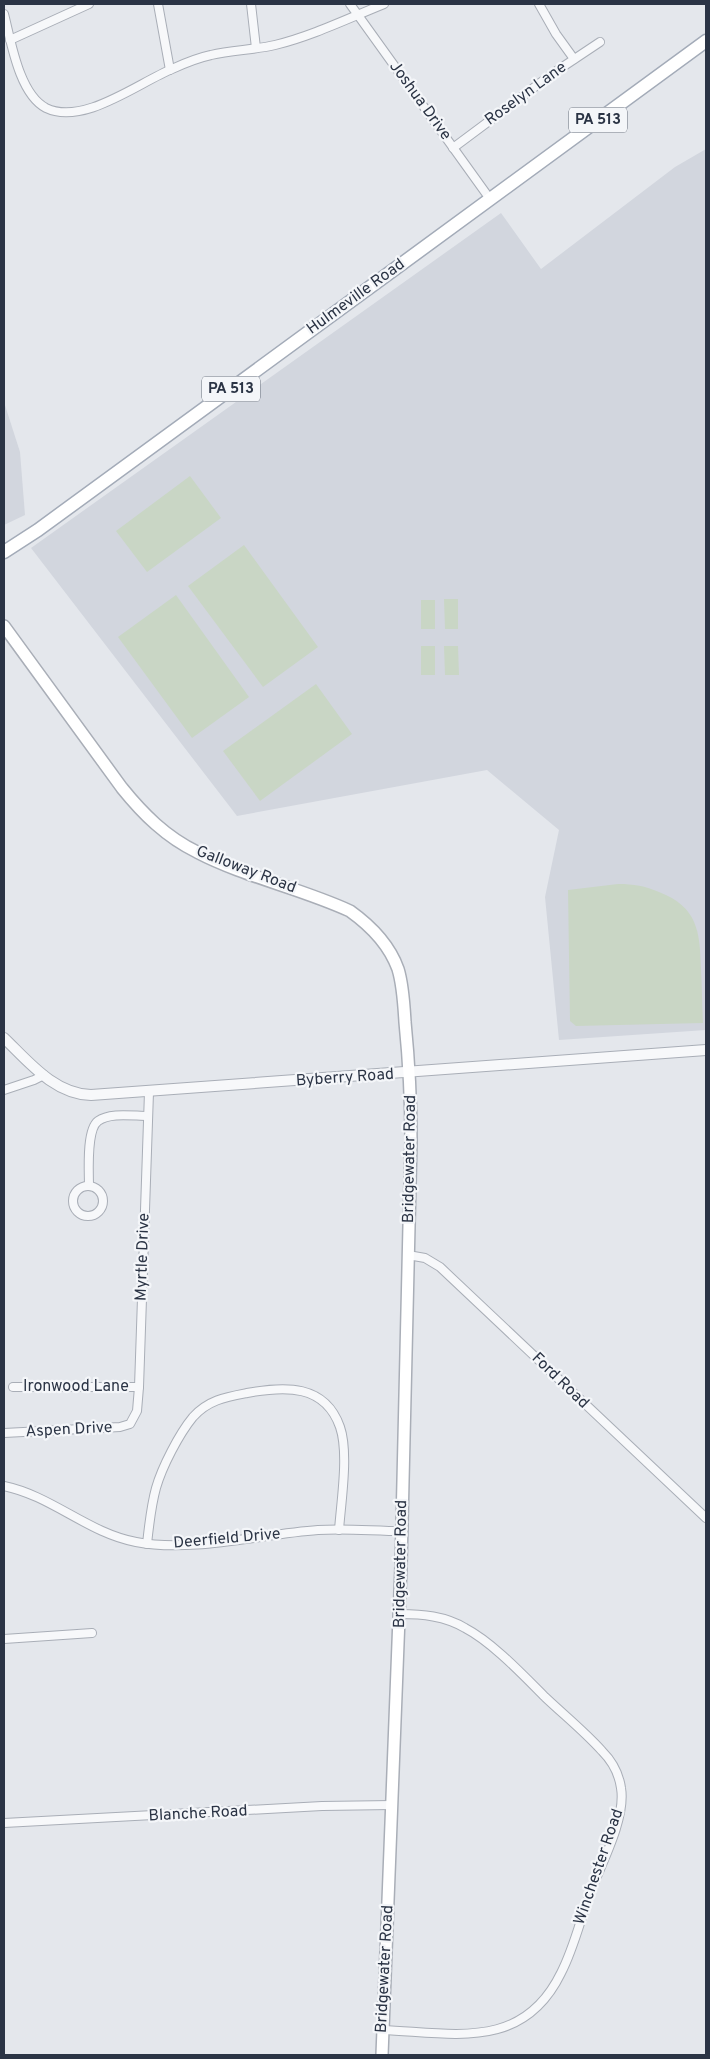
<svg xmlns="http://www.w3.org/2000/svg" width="710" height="2059" viewBox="0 0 710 2059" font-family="Overpass,sans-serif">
<rect width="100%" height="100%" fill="#e4e7ec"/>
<!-- built -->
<g fill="#d2d6de">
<path d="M706,149V1030L559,1040L545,897L559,830L487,770L237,816L31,548L501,213L541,269L675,167Z"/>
<path d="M4,402L20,452L25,515L4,525Z"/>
</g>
<!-- green -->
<g fill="#c9d6c5">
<path d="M190,476L221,518L147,572L116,531Z"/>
<path d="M244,545L318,647L263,687L188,586Z"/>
<path d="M176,595L249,697L192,738L118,637Z"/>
<path d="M444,599H458V629H445Z"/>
<rect x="421" y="600" width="14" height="29"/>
<rect x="421" y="646" width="14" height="29"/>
<path d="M444,646H458L459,675H445Z"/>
<path d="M316,684L352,734L260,801L223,751Z"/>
<path d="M618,884C634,884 645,886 659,892C698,907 700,932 701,969C702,987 702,1005 703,1023L576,1026L570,1021L568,890Z"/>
</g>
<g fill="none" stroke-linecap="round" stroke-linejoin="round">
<!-- minor casing -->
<g stroke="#a9aeb7" stroke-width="10">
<g id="minor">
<path d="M158,4L170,70"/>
<path d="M251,4L256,48"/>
<path d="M350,4L490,199"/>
<path d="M539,4L556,34L574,59"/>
<path d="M4,14C11,41 19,94 46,108C83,126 138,83 172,69C185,63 197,58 211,55C232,50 254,50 275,45C312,36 349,18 384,4"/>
<path d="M10,40L89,4"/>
<path d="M453,148L552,74L600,42"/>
<path d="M4,1090L34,1080L44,1075"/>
<circle cx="88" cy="1201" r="15"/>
<path d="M89,1186C89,1172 86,1130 98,1121C110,1112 133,1116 148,1116"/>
<path d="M408,1255L425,1258L440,1267L706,1518"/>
<path d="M13,1387H139"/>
<path d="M4,1433L120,1427L130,1424L137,1411L139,1387L149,1092"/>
<path d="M4,1486C52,1496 88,1533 136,1542C192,1553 261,1534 318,1530C346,1528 374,1531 402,1531"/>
<path d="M147,1544C149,1525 151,1506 156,1488C162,1467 179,1434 193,1417C208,1400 226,1397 247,1393C285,1386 325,1384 340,1427C349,1453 341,1502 339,1530"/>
<path d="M4,1639L92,1633"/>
<path d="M4,1823L322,1806L392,1805"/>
<path d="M383,2030C454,2033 523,2051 561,1973C575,1946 581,1916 592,1888C603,1861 626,1817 621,1788C619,1774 612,1761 602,1751C585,1732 564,1715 545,1697C523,1675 492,1642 465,1628C445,1616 422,1614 400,1614"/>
</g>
</g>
<!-- tertiary casing -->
<g stroke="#a9aeb7" stroke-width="12">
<path id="tertiary" d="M4,1038C28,1061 54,1094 91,1095L706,1050"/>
</g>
<!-- secondary casing -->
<g stroke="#a9aeb7" stroke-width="14">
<path id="secondary" d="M4,626L122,788C143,814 166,837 197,852C245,877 300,888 350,911C371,926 389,944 398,969C403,985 404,1005 405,1022C409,1062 411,1101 411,1141L401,1566L382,2055"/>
</g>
<!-- primary casing -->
<g stroke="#a3abb8" stroke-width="15">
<path id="primary" d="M4,552L38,530L209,405L706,41"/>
</g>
<!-- minor -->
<use href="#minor" stroke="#f7f8fa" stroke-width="8"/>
<!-- tertiary -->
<use href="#tertiary" stroke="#f7f8fa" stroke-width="10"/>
<!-- secondary -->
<use href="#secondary" stroke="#fff" stroke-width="11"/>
<!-- primary -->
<use href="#primary" stroke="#fff" stroke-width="12"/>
</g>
<g text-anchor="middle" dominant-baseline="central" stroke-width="4.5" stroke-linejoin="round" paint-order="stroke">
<!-- shield labels -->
<g fill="#f4f6f9" stroke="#676e7b" stroke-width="1">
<rect x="569" y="107.5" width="58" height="25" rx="4"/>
<rect x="202" y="376.5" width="58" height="25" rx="4"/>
</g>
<g font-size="15" font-weight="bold" fill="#2b3445">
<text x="598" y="120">PA 513</text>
<text x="231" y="389">PA 513</text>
</g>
<!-- street labels -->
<g font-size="16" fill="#2b3445" stroke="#f4f6f9">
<text transform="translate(526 94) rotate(-36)">Roselyn Lane</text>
<text transform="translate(420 101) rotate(54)">Joshua Drive</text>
<text transform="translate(356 297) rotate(-36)">Hulmeville Road</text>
<text transform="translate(246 870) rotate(21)">Galloway Road</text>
<text transform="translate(345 1078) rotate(-4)">Byberry Road</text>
<text transform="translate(410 1159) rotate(-89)">Bridgewater Road</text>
<text transform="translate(143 1257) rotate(-88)">Myrtle Drive</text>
<text transform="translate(560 1381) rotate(44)">Ford Road</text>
<text x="76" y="1387">Ironwood Lane</text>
<text transform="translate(69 1430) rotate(-3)">Aspen Drive</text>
<text transform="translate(227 1539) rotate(-5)">Deerfield Drive</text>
<text transform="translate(401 1564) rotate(-89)">Bridgewater Road</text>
<text transform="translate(198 1814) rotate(-3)">Blanche Road</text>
<text transform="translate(599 1867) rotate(-71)">Winchester Road</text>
<text transform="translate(385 1969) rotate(-87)">Bridgewater Road</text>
</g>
</g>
<!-- border -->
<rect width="710" height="2059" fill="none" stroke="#2b3445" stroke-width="10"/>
</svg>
